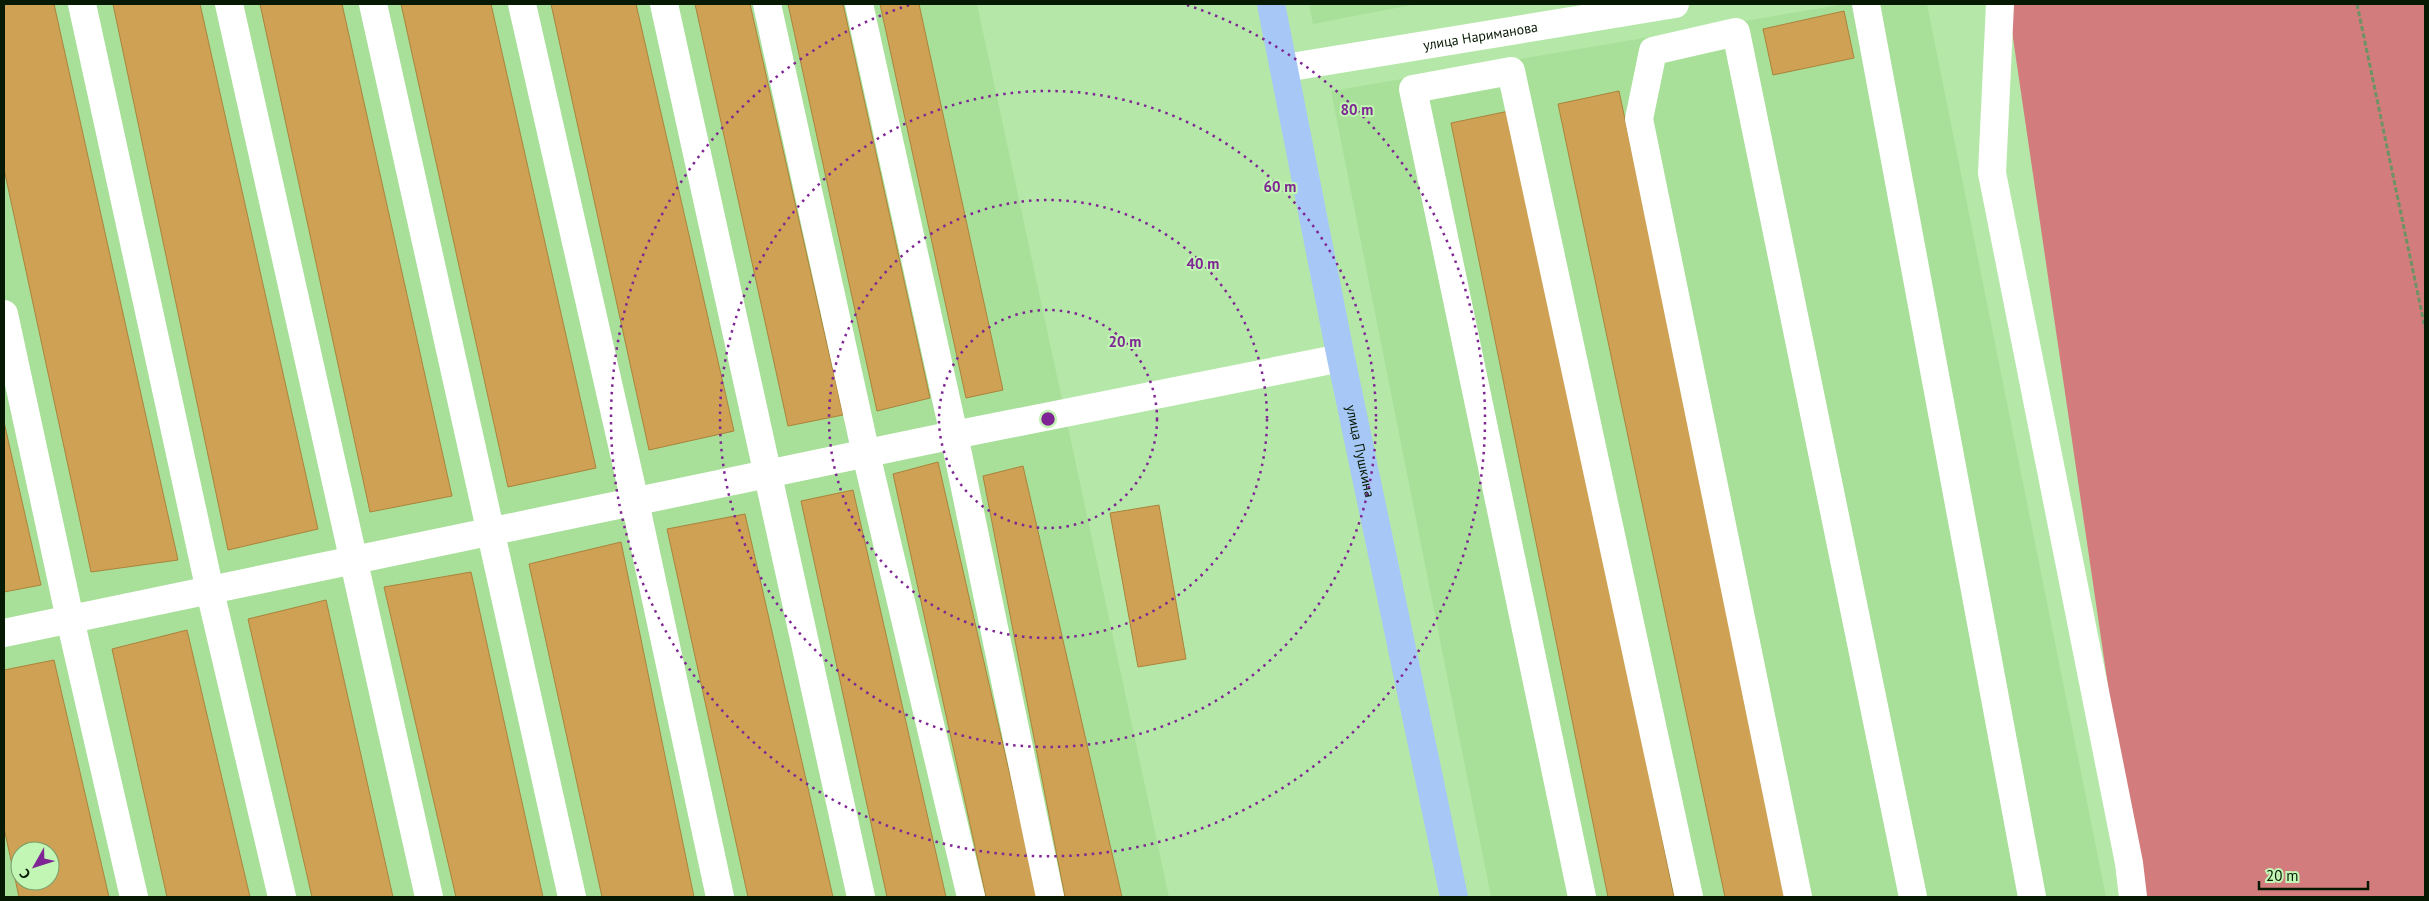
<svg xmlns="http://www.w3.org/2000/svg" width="2429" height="901" viewBox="0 0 2429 901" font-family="'PT Sans',sans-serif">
<rect width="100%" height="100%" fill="#b5e8a8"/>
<!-- built -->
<g fill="#a8df99" fill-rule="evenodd">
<path d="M4,4H977L1169,897H4ZM20,851H50V881H20Z"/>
<path d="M1309,4H1417L1313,24Z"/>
<path d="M1845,4H1927L2106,897H1491L1331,91Z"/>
</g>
<!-- forest -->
<path fill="#d37c7e" d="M2008,4H2425V897H2139Z"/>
<!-- building -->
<g fill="#cea155" stroke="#ab833b" fill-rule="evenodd">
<path d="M4,4H54L178,560L91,572L4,169Z"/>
<path d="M113,4H200L318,529L228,550Z"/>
<path d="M260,4H342L452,496L370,512Z"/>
<path d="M401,4H491L596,468L508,487Z"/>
<path d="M551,4H636L734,431L649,450Z"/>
<path d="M695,4H750L843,415L788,426Z"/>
<path d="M788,4H843L930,398L877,411Z"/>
<path d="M880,4H919L1003,390L966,398Z"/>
<path d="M1844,11L1854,58L1773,75L1763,29Z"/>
<path d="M1619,91L1789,897H1725L1558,104Z"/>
<path d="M1514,110L1674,897H1608L1451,123Z"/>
<path d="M4,422L41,585L4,592Z"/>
<path d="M938,462L1038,897H986L893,474Z"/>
<path d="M1023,466L1122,897H1065L983,476Z"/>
<path d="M853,490L946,897H887L801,501Z"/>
<path d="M1159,505L1186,659L1138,667L1110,513Z"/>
<path d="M745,514L833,897H748L667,529Z"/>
<path d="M621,542L694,897H602L529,564Z"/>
<path d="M471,572L543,897H456L384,587Z"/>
<path d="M326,600L393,897H312L248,619Z"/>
<path d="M187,630L250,897H167L112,649Z"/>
<path d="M54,660L109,897H19L4,828V670ZM20,851H50V881H20Z"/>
</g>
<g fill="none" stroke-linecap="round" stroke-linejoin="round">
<!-- path -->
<path stroke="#6d9264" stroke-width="3" stroke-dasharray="5 2.5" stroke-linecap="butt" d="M2357,4L2425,328"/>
<!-- minor -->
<g stroke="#fff" stroke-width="28">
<path d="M82,4L210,591L282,897"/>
<path d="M229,4L429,897"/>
<path d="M373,4L572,897"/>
<path d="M522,4L635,502L720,897"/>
<path d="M664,4L861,897"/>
<path d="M767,4L866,454L971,897"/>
<path d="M859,4L954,435L1050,897"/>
<path d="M1866,4L2032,897"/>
<path d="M2000,4L1992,173L2129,863L2133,897"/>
<path id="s1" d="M1285,68L1675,4"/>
<path d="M4,314L70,619L134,897"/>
<path d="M4,633L954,435L1341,358"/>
<path d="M1582,897L1413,89L1511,71L1689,897"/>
<path d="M1798,897L1639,119L1653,51L1736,32L1913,897"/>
</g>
<!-- major -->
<path stroke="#a7c7f7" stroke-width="28" id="s2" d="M1271,4L1341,358L1454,897"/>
</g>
<!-- distance rings -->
<g fill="none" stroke="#7f2694" stroke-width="2.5" stroke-dasharray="2.5 5">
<circle cx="1048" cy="419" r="109"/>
<circle cx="1048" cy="419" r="219"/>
<circle cx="1048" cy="419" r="328"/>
<path d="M1187 5A437 437 0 1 1 909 5"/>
</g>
<g text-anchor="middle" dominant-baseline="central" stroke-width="4" stroke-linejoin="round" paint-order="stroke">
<!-- street labels -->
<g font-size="14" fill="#061903" stroke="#c2f6b4">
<text stroke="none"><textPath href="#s1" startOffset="198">улица Нариманова</textPath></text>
<text stroke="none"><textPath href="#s2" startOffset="456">улица Пушкина</textPath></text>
</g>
</g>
<circle cx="1048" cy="419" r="8" fill="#7f2694" stroke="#c2f6b4" stroke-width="2.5"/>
<g font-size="15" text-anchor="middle" font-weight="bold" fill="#7f2694" stroke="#c2f6b4" stroke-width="4" stroke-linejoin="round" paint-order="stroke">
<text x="1357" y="115">80 m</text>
<text x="1280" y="192">60 m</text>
<text x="1203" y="269">40 m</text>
<text x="1125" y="347">20 m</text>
</g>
<!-- border -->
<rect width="2429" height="901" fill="none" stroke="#061903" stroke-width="10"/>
<!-- north arrow -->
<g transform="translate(35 866) rotate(231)"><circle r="24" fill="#c2f6b4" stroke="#779e6d"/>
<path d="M0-4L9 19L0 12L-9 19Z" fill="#7f2694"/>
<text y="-8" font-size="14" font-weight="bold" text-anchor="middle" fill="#061903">С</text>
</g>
<!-- scale -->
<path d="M2259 881v8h109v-8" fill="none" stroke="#061903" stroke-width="2.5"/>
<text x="2266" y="881" font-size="15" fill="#061903" stroke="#c2f6b4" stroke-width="4" paint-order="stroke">20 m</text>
</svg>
